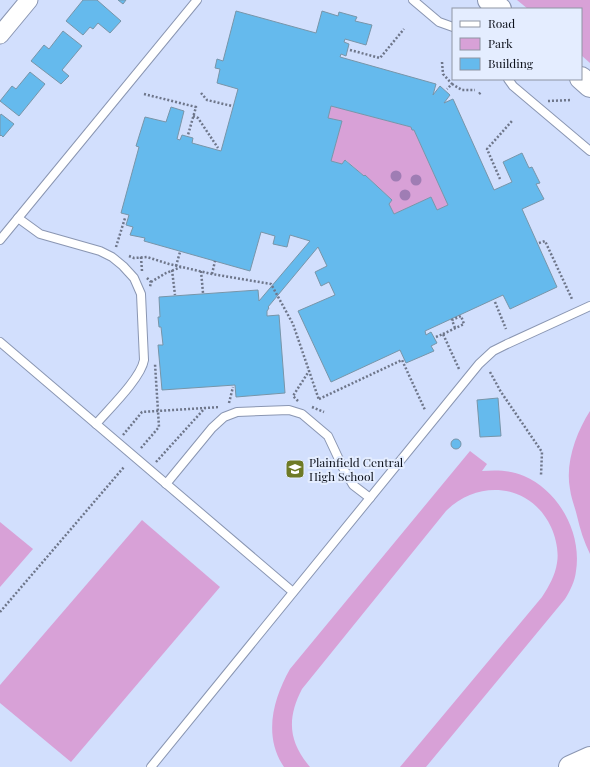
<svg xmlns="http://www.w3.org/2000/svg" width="590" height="767" viewBox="0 0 590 767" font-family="'Playfair Display',serif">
<rect width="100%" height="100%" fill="#d2dffd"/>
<!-- green -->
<g fill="#d8a1d7">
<path d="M517,0H590V63L581,55V9H528Z"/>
<path d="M331,106L411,127L412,130H414L448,205L437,210L431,197L394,214L389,204L392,200L365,175L364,176L346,160L342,164L331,161L342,121L328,118Z"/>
<path d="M590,411V554C584,542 580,529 577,516C575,507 571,498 570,489C565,463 576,433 590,411Z"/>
<path d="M470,451L487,464L482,471C496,470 511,470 524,476C559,491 582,533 576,571C575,581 570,591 565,599L426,767H400L542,597C549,586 555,576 557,563C559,552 556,538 551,527C531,484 479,478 446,511L302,689C287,718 288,741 310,767H284C263,736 273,699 290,669Z"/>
<path d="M142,520L220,587L71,762L0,703V685Z"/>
<path d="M0,522L33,549L0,587Z"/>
</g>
<!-- building -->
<g fill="#65baed" stroke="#7895a9" fill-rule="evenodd">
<path d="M83,0H97L121,21L110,33L98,23L93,29L90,27L83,35L66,21Z"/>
<path d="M118,0H126L123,4Z"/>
<path d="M236,11L316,33L322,11L338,16L339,12L357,17L355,21L372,25L366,45L345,39L344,42L349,44L346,56L341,54L340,57L436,84L433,95L440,86L450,95L444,103L453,99L494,190L512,182L503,162L522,153L529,168L532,167L540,183L536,184L544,199L522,209L557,287L510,309L503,295L425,331L426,335L431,332L437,343L431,346L434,351L406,363L400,350L331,382L298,311L335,295L329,282L321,286L315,272L327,266L318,247L268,307L269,308L267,311V316L279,315L285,393L236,397L235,385L162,390L158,345H163L161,327H159L158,317H160L159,297L258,290L259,301L310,241L290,235L287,247L273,244L275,236L261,232L250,271L144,241L145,238L130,235L133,227L126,225L129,215L121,213L139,147L136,146L145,117L166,122L171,107L184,111L177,139L180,140L182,135L193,138L192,143L221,151L238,89L217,83L220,69L215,68L217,59L223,61ZM331,106L411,127L412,130H414L448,205L437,210L431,197L394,214L389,204L392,200L365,175L364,176L345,160L342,164L331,161L342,121L328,118Z"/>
<path d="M63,31L82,46L62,70L69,76L61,84L31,61L44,45L49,49Z"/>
<path d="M30,72L45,84L19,116L0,101L12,86L16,89Z"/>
<path d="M1,114L14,124L3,137L1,135L0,136V116Z"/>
<path d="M498,398L501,436L480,437L477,400Z"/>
<circle cx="456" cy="444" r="5"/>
</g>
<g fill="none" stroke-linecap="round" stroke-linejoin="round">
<!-- lane casing -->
<g stroke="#8a96b2" stroke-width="10">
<g id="lane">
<path d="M413,0L439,22L453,27"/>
<path d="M508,79L513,86L590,151"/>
<path d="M18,218L40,234L100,251L112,257L123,266L134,278L141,294L144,360C141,378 109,409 96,424"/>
<path d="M0,240L197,0"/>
<path d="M0,342L293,592"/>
<path d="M166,484L212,428L224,417L237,412L289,410L302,414L328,436L343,468L353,485L370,498"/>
<path d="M151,767L479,364L493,351L507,344L590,306"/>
</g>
</g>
<!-- street casing -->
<g stroke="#8a96b2" stroke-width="19">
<path id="street" d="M0,35L29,0"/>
</g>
<!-- secondary casing -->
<g stroke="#8a96b2" stroke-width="24">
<g id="secondary">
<path d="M489,0L500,9"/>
<path d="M581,78L590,86"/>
<path d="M570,767L590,758"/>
</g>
</g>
<!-- path -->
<g stroke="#6e768a" stroke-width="2.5" stroke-dasharray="2 2" stroke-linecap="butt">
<path d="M350,50L380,58L404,29"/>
<path d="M442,62L443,74L452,84L447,89"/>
<path d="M452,84L462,90H475"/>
<path d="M201,93L207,100L232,106"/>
<path d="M144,94L196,107L188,135"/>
<path d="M479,94L481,92"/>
<path d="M548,101L572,100"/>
<path d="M193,116L198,118L218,148"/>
<path d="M500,179L487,149L512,121"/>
<path d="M539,243L545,241L572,299"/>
<path d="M116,247L125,218"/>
<path d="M129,256L134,258L147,257L169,264L212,274L271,284L293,324L319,400"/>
<path d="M141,257L142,271"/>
<path d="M176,266L180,252"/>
<path d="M172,270L175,295"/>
<path d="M201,271L203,293"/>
<path d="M212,274L215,261"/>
<path d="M147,278L151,282L150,287"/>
<path d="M151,282L166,273L181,267"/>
<path d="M495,302L506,329"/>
<path d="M443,334L464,324L461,316L452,320L455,328"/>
<path d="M436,337L443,334L459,369"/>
<path d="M490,372L501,392L542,452L541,475"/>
<path d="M319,399L402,360L425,410"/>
<path d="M298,401L293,396L309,371"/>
<path d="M229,403L233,387"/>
<path d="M312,407L324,412"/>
<path d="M123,435L142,412L220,407"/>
<path d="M141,448L159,427L155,364"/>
<path d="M156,462L205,408"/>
<path d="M0,612L124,467"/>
</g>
<!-- lane -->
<use href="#lane" stroke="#fff" stroke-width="8"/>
<!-- street -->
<use href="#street" stroke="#fff" stroke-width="17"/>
<!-- secondary -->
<use href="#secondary" stroke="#fff" stroke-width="22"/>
</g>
<!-- trees -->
<g fill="#9f7db4">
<circle cx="396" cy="176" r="5.5"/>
<circle cx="416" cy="180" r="5.5"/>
<circle cx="405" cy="195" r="5.5"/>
</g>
<!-- icons -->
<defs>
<g id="school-square" transform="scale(1)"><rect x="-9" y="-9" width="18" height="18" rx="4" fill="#6e7a26" stroke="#e4edff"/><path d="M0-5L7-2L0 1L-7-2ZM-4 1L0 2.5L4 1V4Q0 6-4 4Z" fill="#fff"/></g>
</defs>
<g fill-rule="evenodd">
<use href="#school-square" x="295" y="469"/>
</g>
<g text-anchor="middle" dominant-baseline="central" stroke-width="4" stroke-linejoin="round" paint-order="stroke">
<!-- poi labels -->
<g font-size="12" fill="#0d111b" stroke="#e4edff" text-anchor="start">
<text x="309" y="462">Plainfield Central<tspan x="309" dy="14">High School</tspan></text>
</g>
</g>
<!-- legend -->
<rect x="452" y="8" width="130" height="72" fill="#e4edff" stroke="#8e95a4"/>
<rect x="460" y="21" width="20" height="6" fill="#ffffff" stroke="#8e95a4"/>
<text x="488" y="28" font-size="12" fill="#0d111b">Road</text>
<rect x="460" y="38" width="20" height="12" fill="#d8a1d7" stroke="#8e95a4"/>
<text x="488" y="48" font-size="12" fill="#0d111b">Park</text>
<rect x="460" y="58" width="20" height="12" fill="#65baed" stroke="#8e95a4"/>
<text x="488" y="68" font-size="12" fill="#0d111b">Building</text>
</svg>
